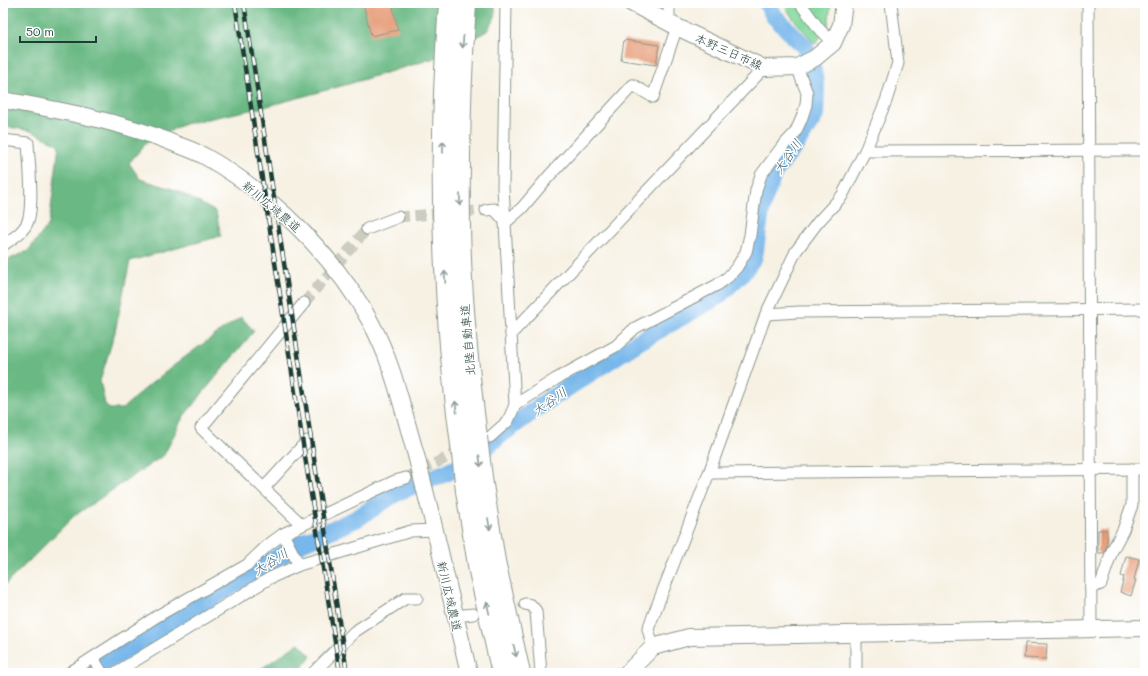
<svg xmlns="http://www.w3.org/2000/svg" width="1148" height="676" viewBox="0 0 1148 676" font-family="Mali,'Klee One',sans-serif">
<rect width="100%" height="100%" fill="#fff"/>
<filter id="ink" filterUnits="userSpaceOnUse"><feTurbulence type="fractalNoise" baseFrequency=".025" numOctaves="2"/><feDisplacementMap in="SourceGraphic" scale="8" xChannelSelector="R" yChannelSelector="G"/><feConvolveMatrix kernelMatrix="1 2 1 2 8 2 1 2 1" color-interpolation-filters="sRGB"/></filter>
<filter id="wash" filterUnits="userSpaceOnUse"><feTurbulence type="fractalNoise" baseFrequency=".012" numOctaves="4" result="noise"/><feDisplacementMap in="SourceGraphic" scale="16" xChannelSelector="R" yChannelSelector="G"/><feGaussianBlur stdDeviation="0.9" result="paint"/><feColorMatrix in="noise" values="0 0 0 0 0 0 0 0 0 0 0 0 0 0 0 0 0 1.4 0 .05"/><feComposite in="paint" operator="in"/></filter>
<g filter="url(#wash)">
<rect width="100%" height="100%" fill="#f7f1e3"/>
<!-- green -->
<path fill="#83d99c" stroke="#518b68" d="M783,3H831L828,27L815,44L792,17Z"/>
<!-- forest -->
<g fill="#6ab984" stroke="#447b5c">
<path d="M3,3H495V17L487,31L442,56L345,85L264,107L184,124L146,143L129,163L140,179L176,190L216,212L221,236L130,261L115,332L100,381L105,404L109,409H122C159,375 199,346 241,317L254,331L183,417L164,455L74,516L3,587V262L28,251L49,224L59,145L31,131L3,126Z"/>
<path d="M299,643L311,656L298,673H255Z"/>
</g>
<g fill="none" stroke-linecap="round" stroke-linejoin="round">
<!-- river -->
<path stroke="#77b7eb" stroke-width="18" d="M88,673L301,543L356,519L399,491L463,466L499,436L547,401L638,342L718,296L744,271L754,256L762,204L774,172L794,147L815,115L816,88L813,71L805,47L774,16L767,3"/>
</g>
<g id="blocks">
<!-- building -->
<g fill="#e59771">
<path d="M363,3H392L398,30L371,36Z"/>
<path d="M624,40L659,45L656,65L621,60Z"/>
<path d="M1098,530H1107V545L1104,553H1098Z"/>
<path d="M1126,556L1139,559L1134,580H1136L1131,596L1120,592L1124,577L1121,576Z"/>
<path d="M1025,643L1047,644L1046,659L1024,658Z"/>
</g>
</g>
</g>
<g filter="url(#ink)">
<use href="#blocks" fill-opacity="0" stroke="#8b978c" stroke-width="1"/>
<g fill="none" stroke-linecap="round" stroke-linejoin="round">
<!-- street-tunnel -->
<g stroke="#cccdc0" stroke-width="11" stroke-dasharray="11 5.5" stroke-linecap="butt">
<path d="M398,217L486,210"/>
<path d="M304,303L367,229"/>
<path d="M406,478L464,449"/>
</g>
<!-- street casing -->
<g stroke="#8b978c" stroke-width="13">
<g id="street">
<path d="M669,3V23"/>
<path d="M800,3L820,30L833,43"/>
<path d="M1088,3L1091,630"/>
<path d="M3,140L28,143C29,163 34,204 28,221C24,232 12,239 3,245"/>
<path d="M865,151L1145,150"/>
<path d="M486,210L494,209L506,222"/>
<path d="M506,222L522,208L549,176L633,85L653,97L677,27"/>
<path d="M367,229L398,217"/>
<path d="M766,314L799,312L1145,309"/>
<path d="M511,334L764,68"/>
<path d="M515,405L556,379L616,346L635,328L717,285L728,277L737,267L746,252L750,235L756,190L761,175L781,148L795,133L801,120L806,105L807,93L797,67"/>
<path d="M490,437L508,421L515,405L503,187L506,3"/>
<path d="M709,473L1145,469"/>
<path d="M264,488L307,441"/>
<path d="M302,525L201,428L304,303"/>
<path d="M283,534L299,565"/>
<path d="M1091,588L1101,584L1112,551L1123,530L1132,505V469"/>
<path d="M525,604L531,605L536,611L541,673"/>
<path d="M455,616L473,614"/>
<path d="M856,633V673"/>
<path d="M653,647L648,629L709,473L766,314L796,251L818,222L842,196L865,151L886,101L898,63L891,3"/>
<path d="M93,658L102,673"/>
<path d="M69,673L159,615L247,565L268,545L283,534L395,481L406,478"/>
<path d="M115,673L270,578L299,565L411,531L435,530"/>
<path d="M313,673L354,632L406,598H417"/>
</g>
</g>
<!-- secondary casing -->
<g stroke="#8b978c" stroke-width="18">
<g id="secondary">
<path d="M631,3L677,27L764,68L797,67L815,58L833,43L841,25L844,3"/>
<path d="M3,100C62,111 122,121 178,145C187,148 197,152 206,157C271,194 334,255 370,321C393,362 403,411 416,455"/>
<path d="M432,518L469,673"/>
<path d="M627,673L653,647L689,637L1145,628"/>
</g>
</g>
<!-- highway casing -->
<g stroke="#8b978c" stroke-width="22">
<g id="highway">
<path d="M449,3C438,150 441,299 461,445"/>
<path d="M466,3C461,76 459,150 460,224C461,295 468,367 477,437"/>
<path d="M483,485L495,561L520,673"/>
<path d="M466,491L479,571L502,673"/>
</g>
</g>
<!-- street -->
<use href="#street" stroke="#fff" stroke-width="11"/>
<!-- secondary -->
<use href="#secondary" stroke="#fff" stroke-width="16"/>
<!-- highway -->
<use href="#highway" stroke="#fff" stroke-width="20"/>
<!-- rail casing -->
<g stroke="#1f3d34" stroke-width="4.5">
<g id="rail">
<path d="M235,3L305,457L340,673"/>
<path d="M244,3L347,673"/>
</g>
</g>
<!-- rail -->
<use href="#rail" stroke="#fff" stroke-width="3" stroke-dasharray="9" stroke-linecap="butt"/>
<!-- secondary-bridge casing -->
<g stroke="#8b978c" stroke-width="18" stroke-linecap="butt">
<path id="secondary-bridge" d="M416,455L432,518"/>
</g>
<!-- highway-bridge casing -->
<g stroke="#8b978c" stroke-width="22" stroke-linecap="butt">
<g id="highway-bridge">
<path d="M477,437L483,485"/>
<path d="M461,445L466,491"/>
</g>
</g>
<!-- secondary-bridge -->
<use href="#secondary-bridge" stroke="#fff" stroke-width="16"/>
<!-- highway-bridge -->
<use href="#highway-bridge" stroke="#fff" stroke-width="20"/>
</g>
<!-- one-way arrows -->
<defs><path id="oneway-shaft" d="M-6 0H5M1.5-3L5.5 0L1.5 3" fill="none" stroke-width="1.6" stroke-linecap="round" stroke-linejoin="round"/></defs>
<g stroke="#8f9e9a">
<use href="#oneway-shaft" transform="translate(463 42) rotate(94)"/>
<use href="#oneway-shaft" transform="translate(443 147) rotate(-90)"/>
<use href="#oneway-shaft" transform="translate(460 200) rotate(90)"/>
<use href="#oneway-shaft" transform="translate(445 277) rotate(-93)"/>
<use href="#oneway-shaft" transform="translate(456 407) rotate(-98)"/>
<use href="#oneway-shaft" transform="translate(480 461) rotate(83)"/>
<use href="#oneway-shaft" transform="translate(489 524) rotate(80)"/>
<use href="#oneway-shaft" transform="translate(488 608) rotate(-103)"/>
<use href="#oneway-shaft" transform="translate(515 651) rotate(77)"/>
</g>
</g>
<g text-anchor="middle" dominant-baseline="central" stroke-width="3" stroke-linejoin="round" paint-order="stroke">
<!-- street labels -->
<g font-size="12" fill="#1f3d34" stroke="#fff">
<text transform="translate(729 51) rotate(24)">本野三日市線</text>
<text transform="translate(272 206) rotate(40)">新川広域農道</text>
<text transform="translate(467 340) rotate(-95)">北陸自動車道</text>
<text transform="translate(450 596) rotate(77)">新川広域農道</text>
</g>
<!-- water labels -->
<g font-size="13" font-style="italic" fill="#39626b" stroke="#fff">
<text transform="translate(787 156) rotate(-55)">大谷川</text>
<text transform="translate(549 401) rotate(-35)">大谷川</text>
<text transform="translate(270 561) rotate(-32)">大谷川</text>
</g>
</g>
<!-- margin -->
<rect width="1148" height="676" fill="none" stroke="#fff" stroke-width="16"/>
<!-- scale -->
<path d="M20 36v6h76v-6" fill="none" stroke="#1f3d34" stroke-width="2"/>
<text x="26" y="36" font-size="12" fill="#1f3d34" stroke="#ffffff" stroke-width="3" paint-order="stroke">50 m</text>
</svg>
